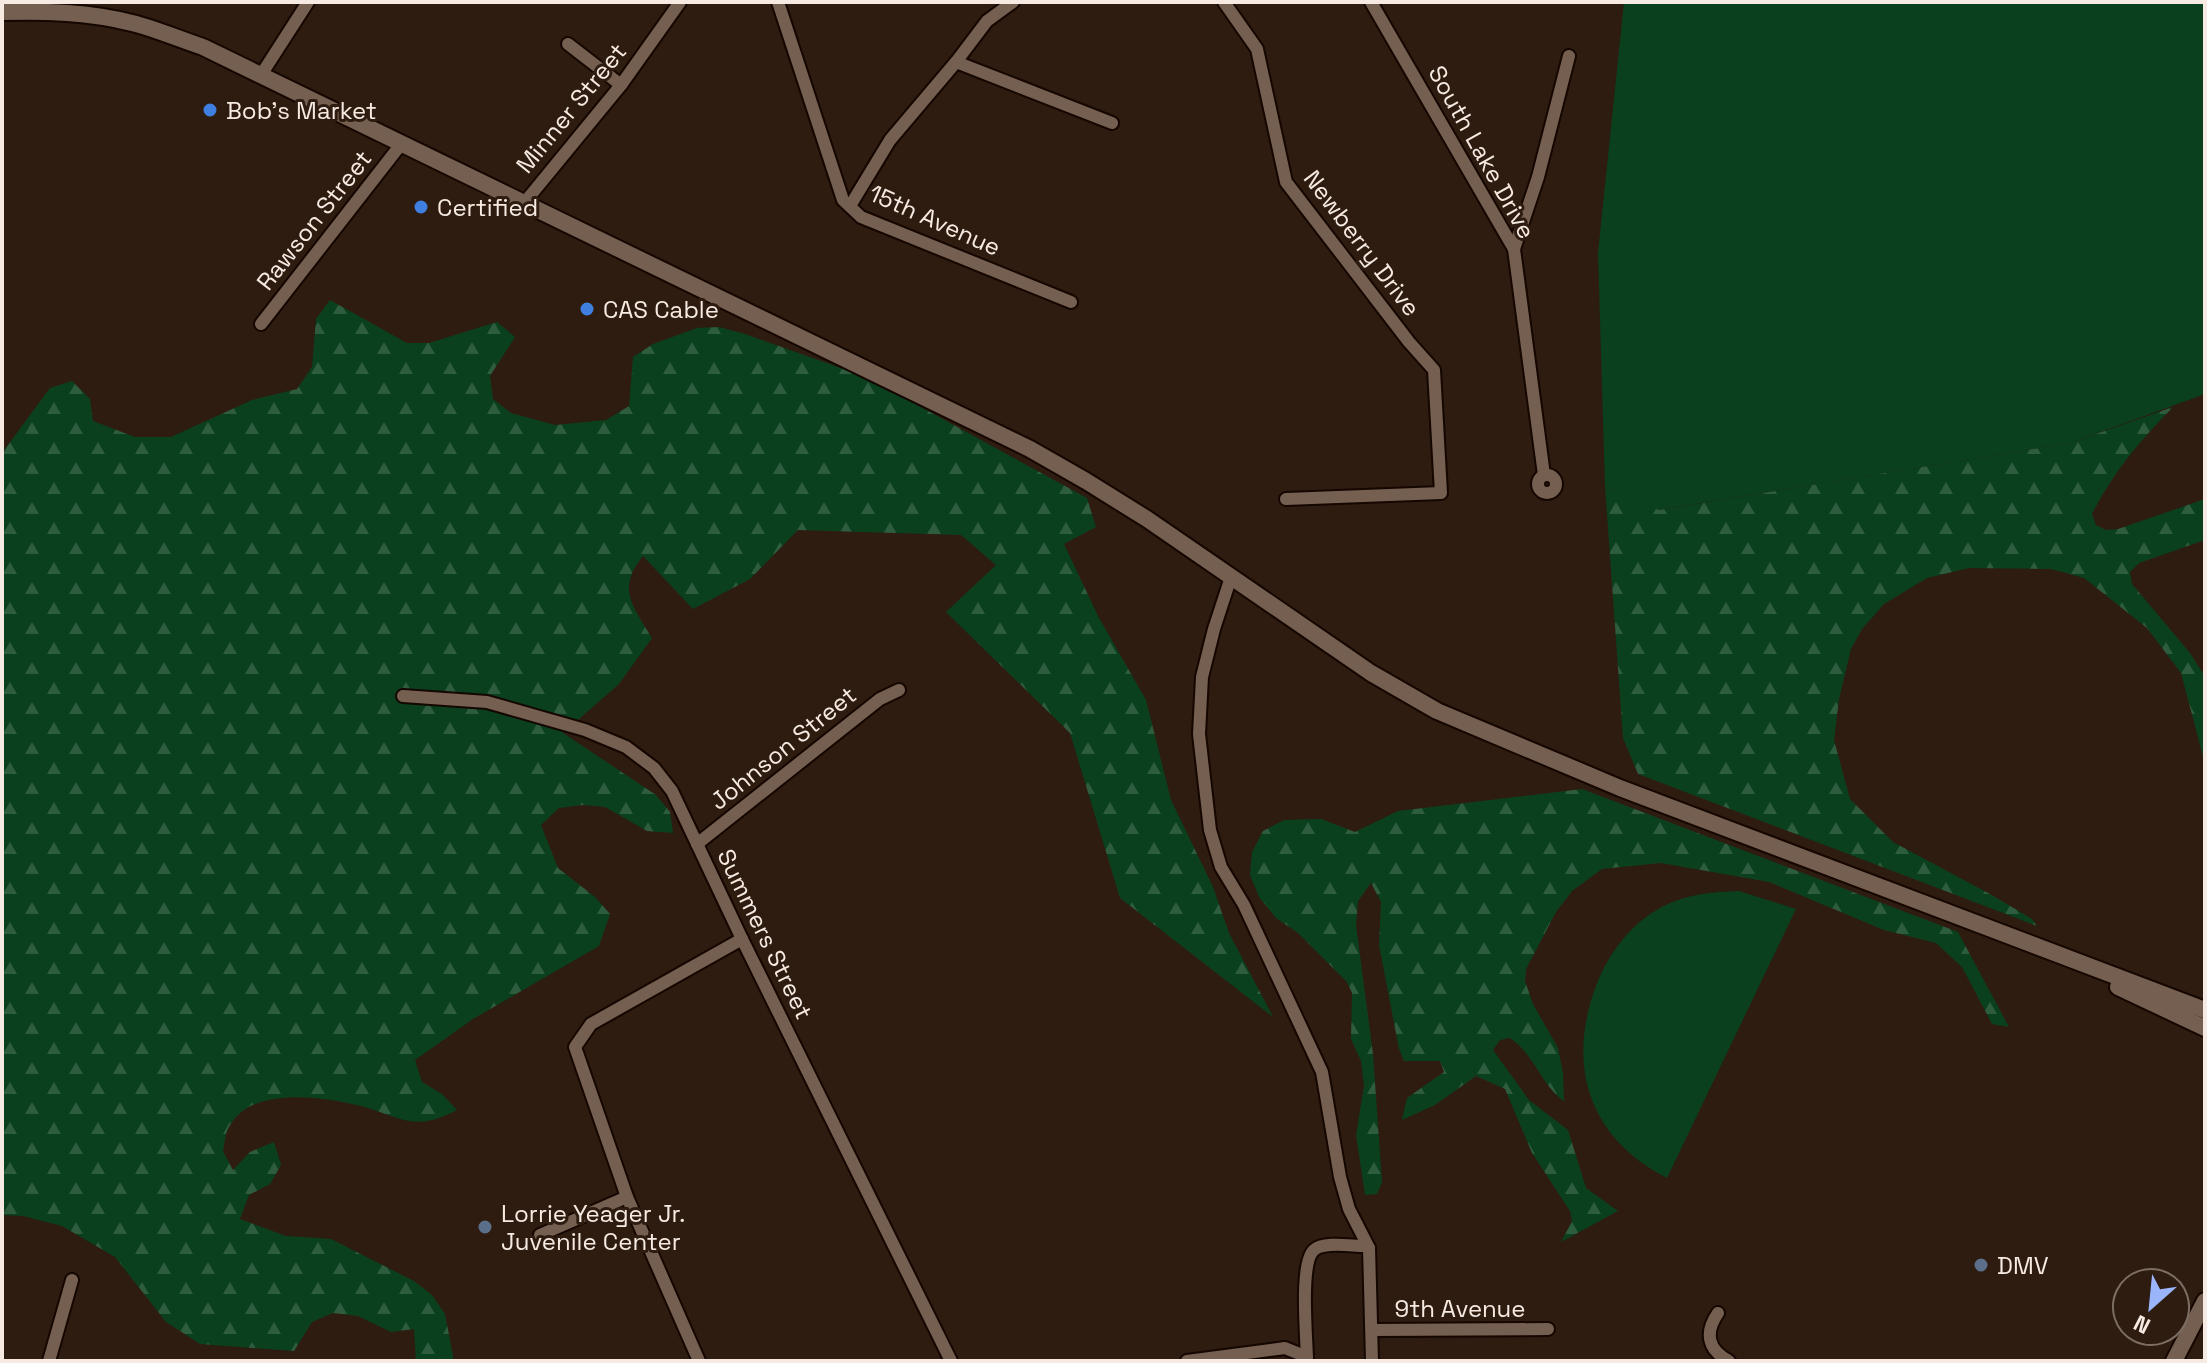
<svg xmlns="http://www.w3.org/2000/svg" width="2207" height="1363" viewBox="0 0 2207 1363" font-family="'Space Grotesk',sans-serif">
<defs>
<pattern id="forest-firs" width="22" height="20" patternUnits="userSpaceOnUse" patternTransform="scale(2)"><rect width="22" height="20" fill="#0a401e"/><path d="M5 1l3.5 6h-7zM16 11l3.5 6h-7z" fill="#2e5c3e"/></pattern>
</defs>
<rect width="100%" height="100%" fill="#2d1c0f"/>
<!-- grass -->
<g fill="#0a401e">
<path d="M1624,2H2205V394L2070,443L1658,510L1605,486L1598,253Z"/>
<path d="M1739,891L1796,909L1667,1178C1589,1138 1566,1066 1596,986C1608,954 1631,923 1662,907C1686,894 1712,892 1739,891Z"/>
</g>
<!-- forest -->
<g fill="url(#forest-firs)">
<path d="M330,300L407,343H429L497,322L515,337L490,376L493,399L511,413L555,425L606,420L629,406L633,357L653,344L697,328L719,327L742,333L866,377L1087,498L1096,527L1064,544L1098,616L1146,700L1171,800L1213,887L1229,933L1273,1017L1120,898L1070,733L946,612L996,565L961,535L798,530L750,579L693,609L643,556C616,589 633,606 652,638L619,684L563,733L656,795L670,812L673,833L647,831L605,807L583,805L559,808L541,825L558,868L595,897L610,914L599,946L473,1019L415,1060L422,1082L442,1094L457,1110C441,1118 427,1124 409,1121C393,1118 377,1110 361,1106C324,1097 251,1085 229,1127C225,1133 225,1143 223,1151L233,1170L250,1152L274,1142L281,1165L270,1184L249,1195L240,1219L286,1236L331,1239L414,1281L432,1295L445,1314L454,1361H416L414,1329L391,1332L358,1316L333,1313L312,1322L294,1351L200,1344L166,1322L115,1257L62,1226L23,1216L2,1215V453L50,388L72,381L90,399L93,421L135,437H171L252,400L297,389L312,367L316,319Z"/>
<path d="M2173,407C2140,441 2113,472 2092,514L2096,525L2106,530L2118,529L2205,499V540L2139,563L2130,572L2132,584L2190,653L2205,677V764L2181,673L2147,628L2084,578L2051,569L1969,568L1927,578L1884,604L1862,629L1851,649L1839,699L1834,740L1850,799L1893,842L1990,894L2032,919L2037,926L1638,774L1623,738L1605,486L1659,510L2070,443Z"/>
<path d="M1582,789L1958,932L2009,1027L1992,1024L1962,967L1936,943L1884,930L1769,882L1661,863L1602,869L1572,891L1556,912L1526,969L1525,981L1533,1004L1558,1048L1563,1073L1564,1101C1541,1085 1535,1055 1510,1038L1500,1040L1493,1050L1529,1100L1568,1130L1586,1188L1618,1211L1561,1242L1572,1221L1570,1211L1532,1153L1505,1089L1476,1076L1435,1105L1402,1120L1407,1098L1444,1072L1440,1061H1404L1399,1049L1379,945L1381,902L1371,883L1358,901L1356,925L1373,1054L1382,1182L1377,1194L1365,1195L1356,1135L1364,1086L1361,1061L1351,1039L1352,993L1347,982L1298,933L1276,918L1259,897L1250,875L1252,852L1263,831L1284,820L1321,819L1355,832L1398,811Z"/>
</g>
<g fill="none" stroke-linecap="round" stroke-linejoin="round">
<!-- street casing -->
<g stroke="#150600" stroke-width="16">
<g id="street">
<path d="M778,2L843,200L861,217L1071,302"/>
<path d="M1224,2L1257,49L1286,182L1409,342L1434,370L1441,493L1286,499"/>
<path d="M1371,2L1514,249L1544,475"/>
<path d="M568,44L621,85"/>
<path d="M956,62L1112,123"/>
<path d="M261,75L308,2"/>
<path d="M525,202L621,85L680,2"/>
<path d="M850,206L890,140L956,62L987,21L1013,2"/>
<path d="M1514,249L1538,177L1569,56"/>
<path d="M261,324L402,143"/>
<circle cx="1547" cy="484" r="9"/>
<path d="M1231,577L1214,629L1202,677L1199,734L1210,830L1221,867L1244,905L1322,1072L1340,1177L1349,1209L1369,1248L1372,1361"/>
<path d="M403,696L487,702L585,730L626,747L654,768L672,791L742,939L951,1361"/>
<path d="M697,844L880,699L899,690"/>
<path d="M540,1235L627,1197"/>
<path d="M1718,1313C1704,1333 1708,1350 1729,1361"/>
<path d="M1372,1330L1548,1329"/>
<path d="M49,1361L72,1280"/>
<path d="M699,1361L627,1197L575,1047L591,1024L742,939"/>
<path d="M1187,1361L1285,1348L1307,1357"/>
<path d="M1307,1361C1307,1340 1299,1263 1314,1250C1324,1241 1351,1246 1364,1246L1369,1248"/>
</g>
</g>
<!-- secondary casing -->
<g stroke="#150600" stroke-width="20">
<g id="secondary">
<path d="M2,12C46,11 89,12 132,23C156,29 179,39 203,47L1030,449L1086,481L1147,519L1371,673L1437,711L1620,788L2205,1010"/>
<path d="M2118,987L2205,1028"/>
<path d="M2174,1361L2205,1301"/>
</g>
</g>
<!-- street -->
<use href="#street" stroke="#745f50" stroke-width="12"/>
<!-- secondary -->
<use href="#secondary" stroke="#745f50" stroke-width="16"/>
</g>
<!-- markers -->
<g fill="#3f7fe0" stroke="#2d1c0f" stroke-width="3">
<circle cx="210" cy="110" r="8"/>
<circle cx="421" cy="207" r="8"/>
<circle cx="587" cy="309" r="8"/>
</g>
<g fill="#5c6f8a" stroke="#2d1c0f" stroke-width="3">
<circle cx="485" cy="1227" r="8"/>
<circle cx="1981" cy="1265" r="8"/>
</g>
<g text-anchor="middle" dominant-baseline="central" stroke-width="6" stroke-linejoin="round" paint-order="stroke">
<!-- street labels -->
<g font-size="24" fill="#f6eae2" stroke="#2d1c0f">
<text transform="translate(571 108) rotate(-51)">Minner Street</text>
<text transform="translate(1482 152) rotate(61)">South Lake Drive</text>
<text transform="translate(314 220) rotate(-52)">Rawson Street</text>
<text transform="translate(935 220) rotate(24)">15th Avenue</text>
<text transform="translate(1362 243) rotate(53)">Newberry Drive</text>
<text transform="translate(783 748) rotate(-39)">Johnson Street</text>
<text transform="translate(765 934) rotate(64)">Summers Street</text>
<text x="1460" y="1308">9th Avenue</text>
</g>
<!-- poi labels -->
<g font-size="24" fill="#f6eae2" stroke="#2d1c0f" text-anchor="start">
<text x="226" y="110">Bob's Market</text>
<text x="437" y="207">Certified</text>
<text x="603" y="309">CAS Cable</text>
<text x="501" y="1213">Lorrie Yeager Jr.<tspan x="501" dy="28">Juvenile Center</tspan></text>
<text x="1997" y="1265">DMV</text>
</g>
</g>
<!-- border -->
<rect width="2207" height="1363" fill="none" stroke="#f6eae2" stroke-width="8"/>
<!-- north arrow -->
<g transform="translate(2151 1307) rotate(207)"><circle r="38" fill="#2d1c0f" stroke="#7d6e63" stroke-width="2"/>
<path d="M0-6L14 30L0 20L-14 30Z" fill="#9bb5fd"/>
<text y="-12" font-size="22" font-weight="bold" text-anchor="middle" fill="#f6eae2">N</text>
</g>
</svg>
